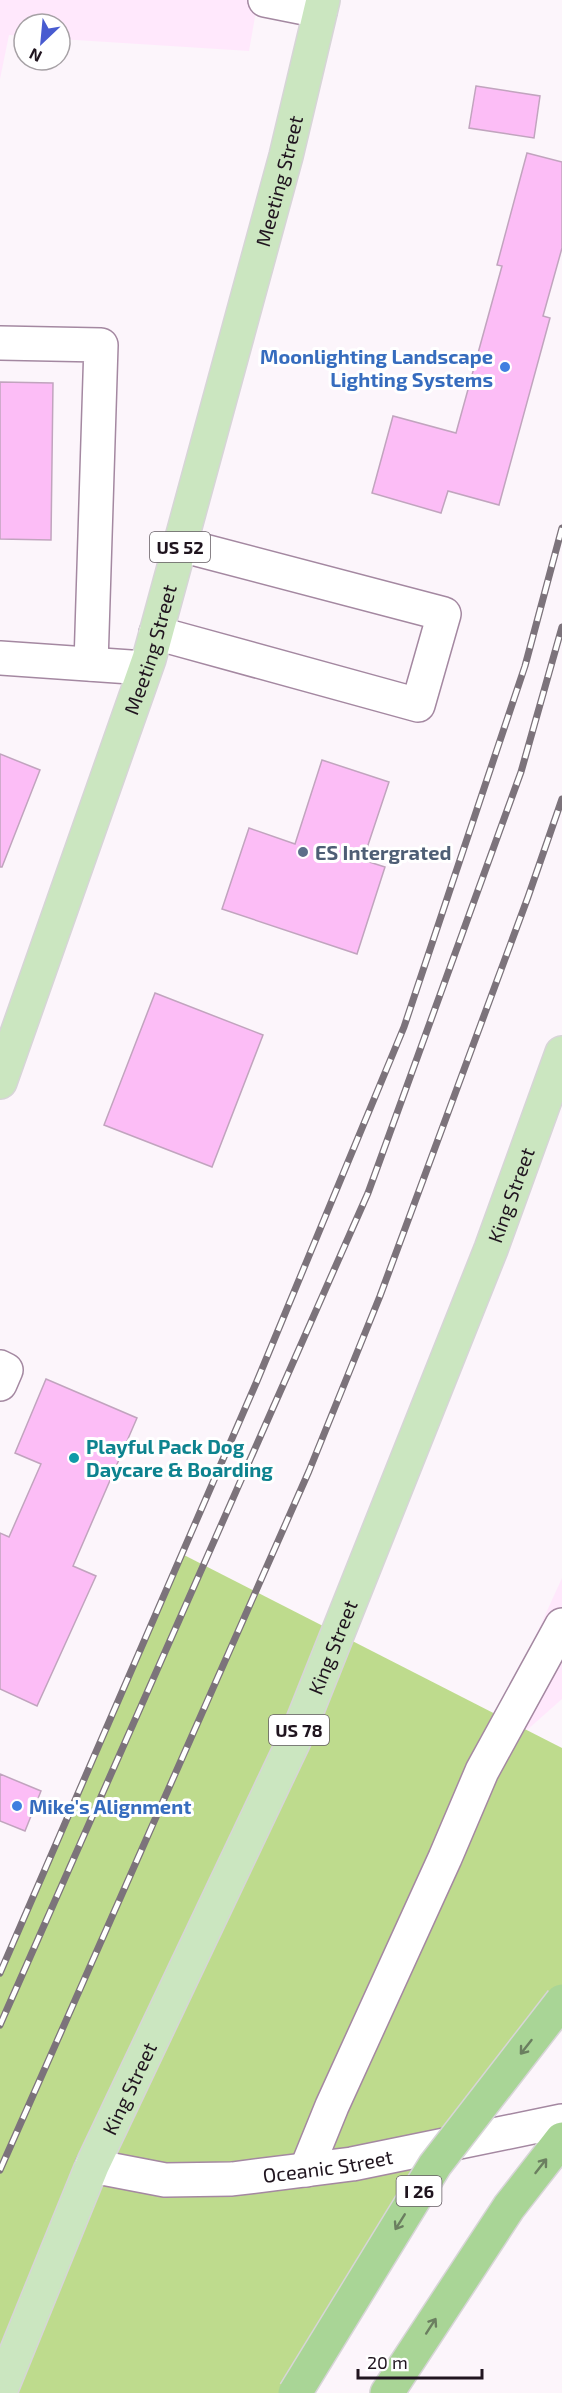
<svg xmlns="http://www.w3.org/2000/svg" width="562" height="2393" viewBox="0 0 562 2393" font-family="'Exo 2',sans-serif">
<rect width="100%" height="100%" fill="#fcf5fb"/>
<!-- built -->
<g fill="#ffe8fc">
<path d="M0,0H258L249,51L60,39V24H24V36L9,35L0,79Z"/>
<path d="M562,1578V1699L527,1730L499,1716Z"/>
</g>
<!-- green -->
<path fill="#bedb8d" d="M182,1554L562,1748V2001L295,2393H0V1973Z"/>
<!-- building -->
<g fill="#fcbdf6" stroke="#c1a4be" stroke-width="1.5">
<path d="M476,86L540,96L534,138L469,128Z"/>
<path d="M527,153L562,162V248L543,316L550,318L499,505L448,491L441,513L372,493L393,416L456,433L502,266L497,265Z"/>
<path d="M0,382L53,383L51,540L0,539Z"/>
<path d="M0,754L40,770L2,867H0Z"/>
<path d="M322,760L389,782L363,860L385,867L357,954L222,909L249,828L295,844Z"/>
<path d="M155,993L263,1035L212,1167L104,1125Z"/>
<path d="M46,1379L137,1418L73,1566L96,1576L37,1706L0,1689V1533L9,1537L41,1464L15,1453Z"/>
<path d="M0,1774L41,1791L25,1831L0,1821Z"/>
</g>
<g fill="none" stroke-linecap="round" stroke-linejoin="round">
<!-- minor casing -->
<g stroke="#a488a1" stroke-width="36">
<g id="minor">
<path d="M265,0L320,11"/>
<path d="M0,343L101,345L91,664"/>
<path d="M156,633L418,705L444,614L181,545"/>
<path d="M0,658L145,668"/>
<path d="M0,1367L6,1370L0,1384"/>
<path id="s1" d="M92,2166L165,2180L232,2179L352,2164L562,2121"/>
<path d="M306,2170L332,2106L445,1858L482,1771L562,1625"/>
</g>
</g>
<!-- major casing -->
<g stroke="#d7d5d7" stroke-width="36">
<g id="major">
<path id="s2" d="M0,1082L149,659L286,156L323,0"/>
<path id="s3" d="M0,2392L92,2166L300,1728L491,1249L562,1053"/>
</g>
</g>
<!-- highway casing -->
<g stroke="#d7d5d7" stroke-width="36">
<path id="highway" d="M387,2393L509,2207L562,2139"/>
</g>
<!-- minor -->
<use href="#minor" stroke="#fff" stroke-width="33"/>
<!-- major -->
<use href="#major" stroke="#cbe6c0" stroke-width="33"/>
<!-- highway -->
<use href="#highway" stroke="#a9d596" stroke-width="33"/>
<!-- rail casing -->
<g stroke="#7c737b" stroke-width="7">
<g id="rail">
<path d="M0,1973L257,1381L404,1027L525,666L562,528"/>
<path d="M0,2025L368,1193L521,772L562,627"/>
<path d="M0,2170L309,1471L380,1296L528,897L562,799"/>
</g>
</g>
<!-- rail -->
<use href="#rail" stroke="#fff" stroke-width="4.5" stroke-dasharray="14" stroke-linecap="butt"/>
<!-- highway-bridge casing -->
<g stroke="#d7d5d7" stroke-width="36" stroke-linecap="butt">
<path id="highway-bridge" d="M295,2393L435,2165L562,2001"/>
</g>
<!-- highway-bridge -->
<use href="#highway-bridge" stroke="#a9d596" stroke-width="33"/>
</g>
<!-- one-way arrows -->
<defs><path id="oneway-shaft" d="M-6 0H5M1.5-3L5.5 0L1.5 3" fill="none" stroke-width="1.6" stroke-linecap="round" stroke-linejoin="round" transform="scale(1.5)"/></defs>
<g stroke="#6b7f60">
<use href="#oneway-shaft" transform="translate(526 2047) rotate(128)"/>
<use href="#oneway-shaft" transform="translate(541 2166) rotate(-52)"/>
<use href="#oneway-shaft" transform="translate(400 2222) rotate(122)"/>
<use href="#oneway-shaft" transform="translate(431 2326) rotate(-57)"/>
</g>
<!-- markers -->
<g fill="#3f7fe0" stroke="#fff" stroke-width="2">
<circle cx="505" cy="367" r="6"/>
<circle cx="17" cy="1806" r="6"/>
</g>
<circle fill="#5c6f8a" stroke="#fff" stroke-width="2" cx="303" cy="852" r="6"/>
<circle fill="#0f9aa8" stroke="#fff" stroke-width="2" cx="74" cy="1458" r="6"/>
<g text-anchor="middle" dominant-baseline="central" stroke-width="6" stroke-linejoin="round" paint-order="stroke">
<!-- shield labels -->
<g fill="#fff" stroke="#635b62" stroke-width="1.5">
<rect x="150" y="532" width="60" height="30" rx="4.5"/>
<rect x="269" y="1715" width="60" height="30" rx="4.5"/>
<rect x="396.5" y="2176" width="45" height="30" rx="4.5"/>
</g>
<g font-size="18" font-weight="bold" fill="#20151f">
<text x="180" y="547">US 52</text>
<text x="299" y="1730">US 78</text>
<text x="419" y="2191">I 26</text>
</g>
<!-- street labels -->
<g font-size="20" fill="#20151f" stroke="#fff">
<text stroke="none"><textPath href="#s2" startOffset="944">Meeting Street</textPath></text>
<text stroke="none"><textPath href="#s2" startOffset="458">Meeting Street</textPath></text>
<text stroke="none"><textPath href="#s3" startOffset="1302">King Street</textPath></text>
<text stroke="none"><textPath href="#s3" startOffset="816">King Street</textPath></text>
<text stroke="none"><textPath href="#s3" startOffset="330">King Street</textPath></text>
<text stroke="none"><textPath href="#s1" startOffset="238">Oceanic Street</textPath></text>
</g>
<!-- shop labels -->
<g font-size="20" font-weight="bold" fill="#366cbe" stroke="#fff" text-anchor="end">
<text x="493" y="356">Moonlighting Landscape<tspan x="493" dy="23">Lighting Systems</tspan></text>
<text x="29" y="1806" text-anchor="start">Mike's Alignment</text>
</g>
<!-- service labels -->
<g font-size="20" font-weight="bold" fill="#4e5e75" stroke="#fff" text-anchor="start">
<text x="315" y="852">ES Intergrated</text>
</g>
<!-- culture labels -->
<g font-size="20" font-weight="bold" fill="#0d838f" stroke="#fff" text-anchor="start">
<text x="86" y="1446">Playful Pack Dog<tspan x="86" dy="23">Daycare &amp; Boarding</tspan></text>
</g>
</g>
<!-- north arrow -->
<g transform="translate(42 42) rotate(206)"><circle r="28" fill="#ffffff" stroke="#a6a1a5" stroke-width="1.5"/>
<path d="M0-4.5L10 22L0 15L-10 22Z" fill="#485bd0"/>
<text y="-9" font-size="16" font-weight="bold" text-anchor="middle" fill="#20151f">N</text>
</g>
<!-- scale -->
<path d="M358 2369v9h124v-9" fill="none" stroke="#20151f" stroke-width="3"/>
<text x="367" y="2369" font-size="18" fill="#20151f" stroke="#ffffff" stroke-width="4.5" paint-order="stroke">20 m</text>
</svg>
